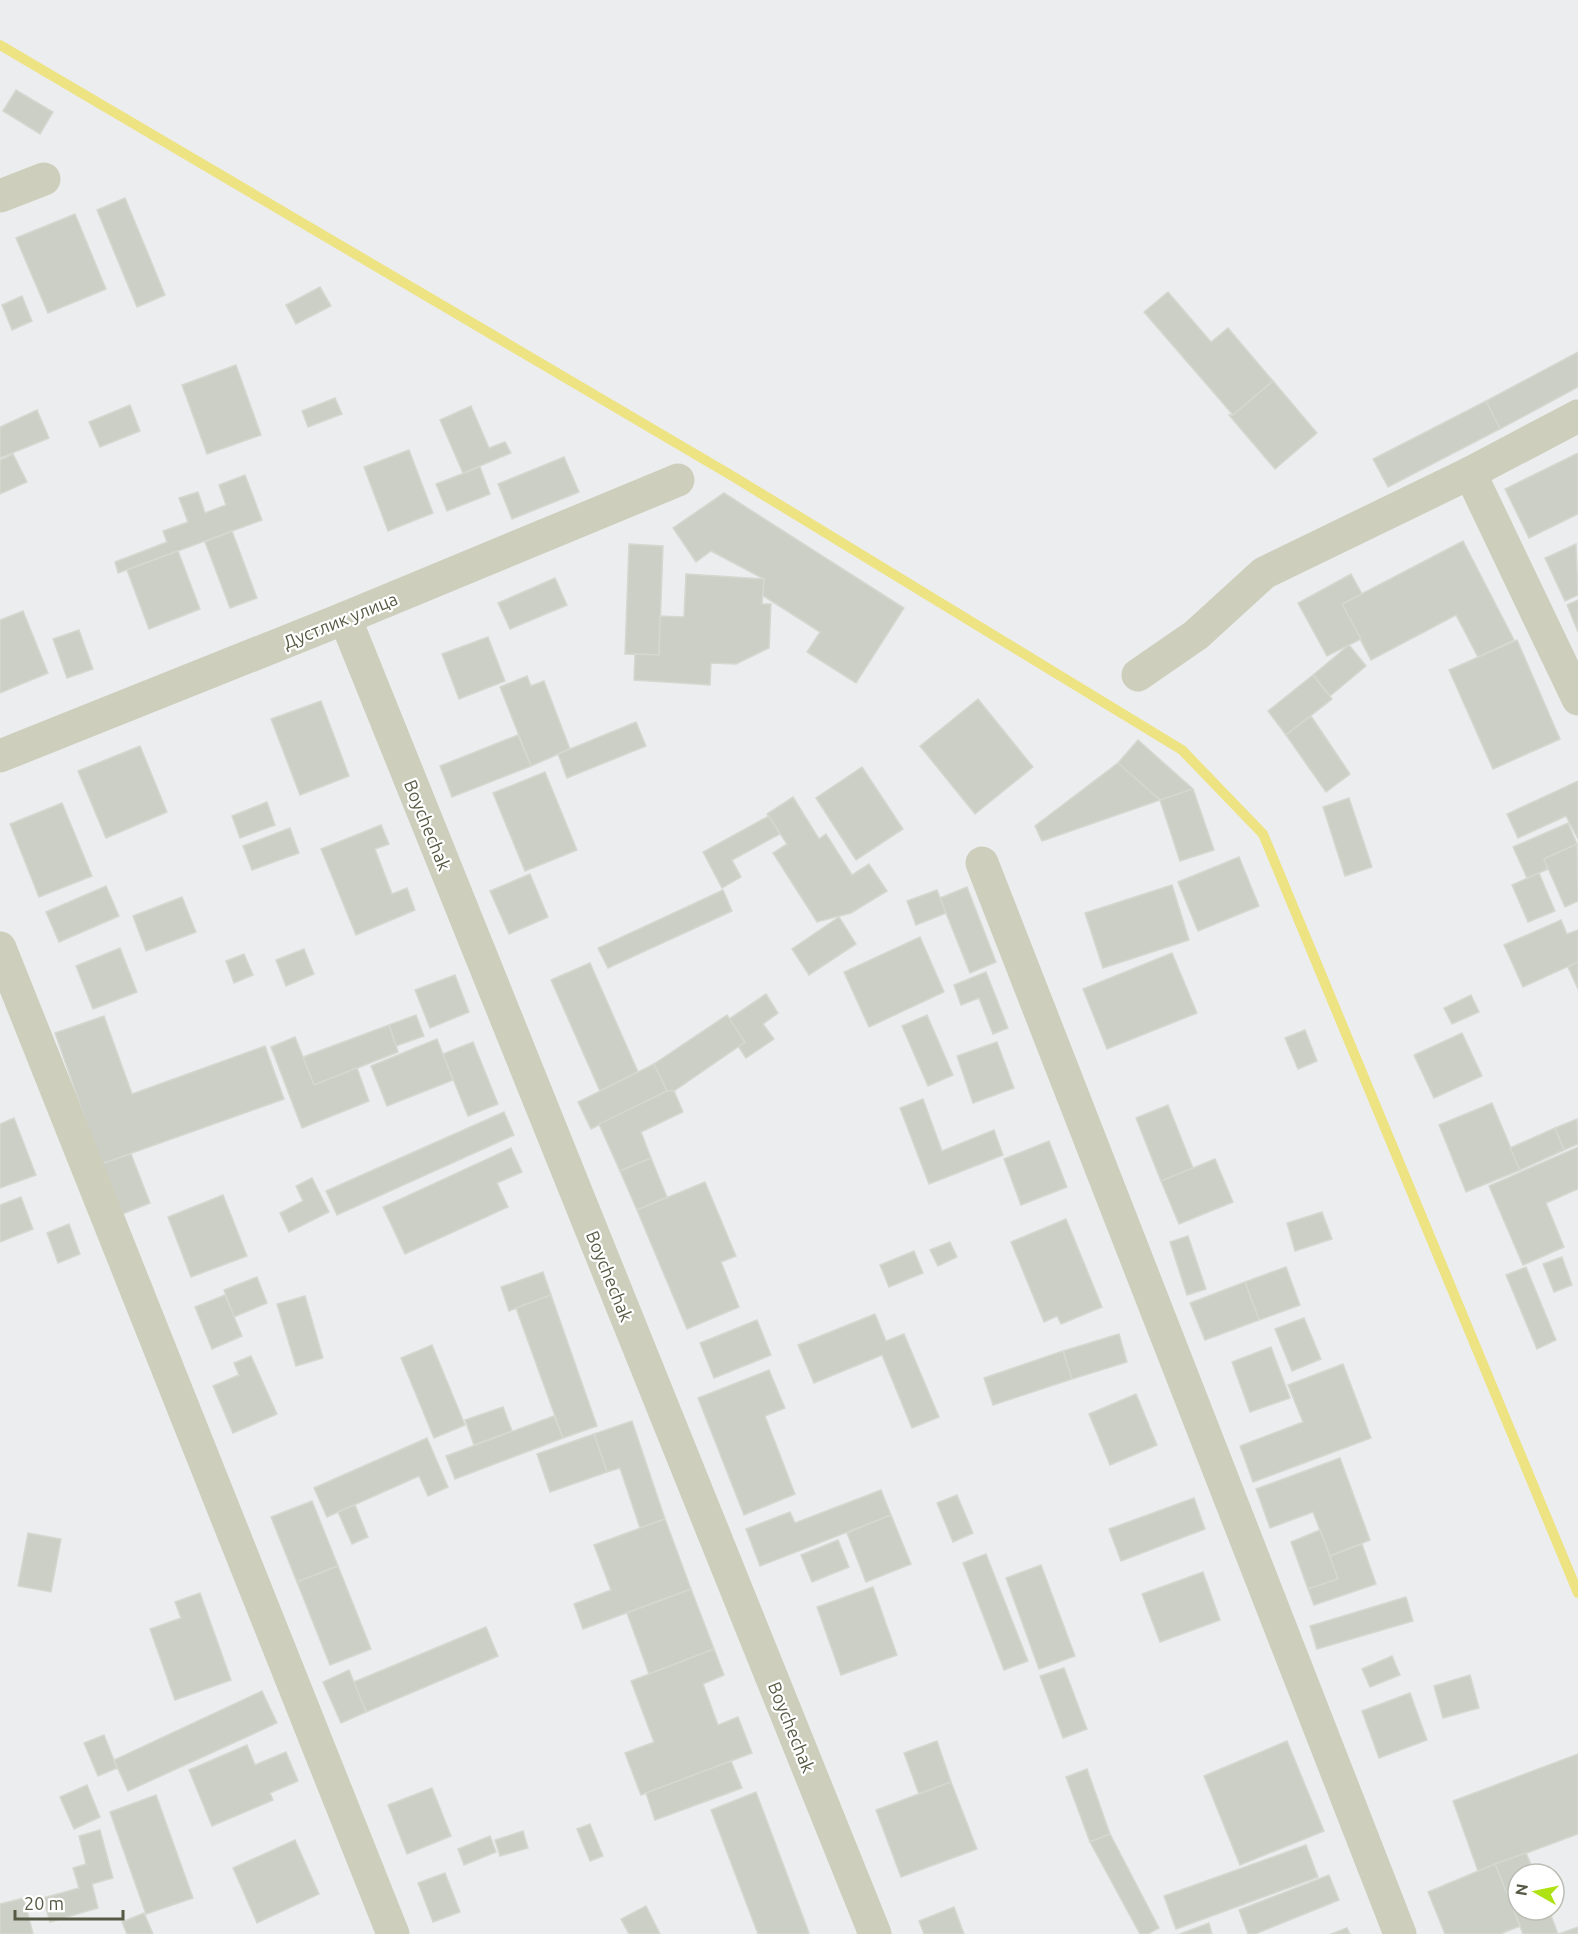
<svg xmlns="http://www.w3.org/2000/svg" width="1578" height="1934" viewBox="0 0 1578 1934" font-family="Ubuntu,sans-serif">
<rect width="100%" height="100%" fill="#ecedef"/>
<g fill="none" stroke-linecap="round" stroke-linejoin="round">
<!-- stream -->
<path stroke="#eee383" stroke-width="10" d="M0,45L734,477L1182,750L1263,834L1578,1593"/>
</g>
<!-- building -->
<g fill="#cccfc6" stroke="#d5d8d0" stroke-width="1.5">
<path d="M16,90L53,112L40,134L3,111Z"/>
<path d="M125,198L165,295L137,307L97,210Z"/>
<path d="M75,214L106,289L48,313L16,238Z"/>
<path d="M320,287L331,306L296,324L286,305Z"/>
<path d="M1168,292L1211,342L1228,328L1273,381L1233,415L1144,312Z"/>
<path d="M22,296L32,321L12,330L2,305Z"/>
<path d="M1578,352V387L1500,429L1486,401Z"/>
<path d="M236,365L261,435L207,454L182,385Z"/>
<path d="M1273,381L1317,433L1275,469L1229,415H1233Z"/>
<path d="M335,398L342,414L308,427L302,411Z"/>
<path d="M1486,401L1500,429L1388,487L1373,459Z"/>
<path d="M130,405L140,431L100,447L89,422Z"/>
<path d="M471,406L489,448L505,442L511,453L463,473L440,420Z"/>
<path d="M37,410L49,438L0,458V427Z"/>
<path d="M409,450L433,513L388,531L364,467Z"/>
<path d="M1578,453V514L1529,538L1505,489Z"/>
<path d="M13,454L27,482L0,494V460Z"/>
<path d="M564,457L579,492L512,519L498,484Z"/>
<path d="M480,467L490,494L447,511L436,484Z"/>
<path d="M245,475L262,520L118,573L115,562L167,542L163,531L188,522L179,498L198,492L205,513L226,505L219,485Z"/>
<path d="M724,493L904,608L856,683L807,652L820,632L762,595L764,579L711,551L696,562L673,528Z"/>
<path d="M232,531L257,598L230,608L205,542Z"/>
<path d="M1463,541L1514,640L1478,657L1456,615L1371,660L1342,604Z"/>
<path d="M629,544L663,546L659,655L625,654Z"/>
<path d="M1576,544L1578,595L1565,601L1545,558Z"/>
<path d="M178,551L200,609L149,629L127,570Z"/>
<path d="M686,574L764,579L762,604H771L769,648L736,664L711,663L710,685L634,680L635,654L659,655L660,616L684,617Z"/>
<path d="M1351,574L1362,594L1342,604L1361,639L1327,656L1298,603Z"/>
<path d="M555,578L567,605L510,629L498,603Z"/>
<path d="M1578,600V632L1567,605Z"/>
<path d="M23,611L48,673L0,693V620Z"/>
<path d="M79,630L93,669L67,678L53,639Z"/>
<path d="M488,637L505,681L459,699L442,654Z"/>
<path d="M1517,640L1560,739L1493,769L1449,670Z"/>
<path d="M1349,645L1366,666L1330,696L1313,675Z"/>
<path d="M1313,675L1332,699L1286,735L1268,711Z"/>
<path d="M527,676L531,686L544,681L570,749L531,766L500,687Z"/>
<path d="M978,699L1033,767L975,814L920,746Z"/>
<path d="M321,701L349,776L300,795L271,719Z"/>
<path d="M1311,716L1350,774L1326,792L1286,735Z"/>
<path d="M636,722L646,746L567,778L558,754Z"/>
<path d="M518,735L531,766L452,797L440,766Z"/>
<path d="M1138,740L1193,789L1160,800L1118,763Z"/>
<path d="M140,746L167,812L106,838L78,771Z"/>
<path d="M1118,763L1160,800L1042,841L1035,826Z"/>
<path d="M862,767L903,829L856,860L816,798Z"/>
<path d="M545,772L577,850L525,871L493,793Z"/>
<path d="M1578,781V839L1566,816L1518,838L1507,814Z"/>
<path d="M1193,789L1214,850L1180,861L1160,800Z"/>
<path d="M793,797L819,839L826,834L852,875L869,864L887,891L851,913L817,922L773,853L787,844L767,814Z"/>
<path d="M1349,798L1372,867L1345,876L1323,807Z"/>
<path d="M267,802L275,825L240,838L232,816Z"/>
<path d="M62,803L92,876L39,897L10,824Z"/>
<path d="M769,816L780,834L732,860L741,877L722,888L703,852Z"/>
<path d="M1568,823L1577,844L1544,859L1548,869L1527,878L1513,847Z"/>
<path d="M381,825L389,844L375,849L392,894L407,888L415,910L356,935L321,849Z"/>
<path d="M290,828L299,853L252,870L243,846Z"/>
<path d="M1577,844L1578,901L1565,907L1544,859Z"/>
<path d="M1239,857L1259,906L1198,931L1178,882Z"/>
<path d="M1539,873L1555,911L1528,922L1512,885Z"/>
<path d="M530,874L548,917L509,934L490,891Z"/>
<path d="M1172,885L1189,940L1103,968L1085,913Z"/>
<path d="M106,886L119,916L59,942L46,912Z"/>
<path d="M967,887L996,962L970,973L940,898Z"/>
<path d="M723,890L732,911L608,968L598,948Z"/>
<path d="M937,890L946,913L916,925L907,901Z"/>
<path d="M182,897L196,932L146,951L133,916Z"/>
<path d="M839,917L856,944L809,975L792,949Z"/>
<path d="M1561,920L1567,934L1578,930V962L1523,987L1504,945Z"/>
<path d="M920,937L944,992L869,1027L844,972Z"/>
<path d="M120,948L137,992L93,1009L76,966Z"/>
<path d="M304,949L314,974L286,986L276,960Z"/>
<path d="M1172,953L1197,1013L1107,1049L1083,989Z"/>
<path d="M244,954L253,975L234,983L226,961Z"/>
<path d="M1578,962V989L1568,967Z"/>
<path d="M590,963L638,1072L600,1091L551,980Z"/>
<path d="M986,972L1008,1028L993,1034L979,998L961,1005L954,985Z"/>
<path d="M455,975L469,1012L430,1028L415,990Z"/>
<path d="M766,994L778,1013L763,1024L774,1039L746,1058L738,1046L745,1042L729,1019Z"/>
<path d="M1471,995L1479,1012L1452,1024L1444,1008Z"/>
<path d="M416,1015L424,1036L396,1046L389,1025Z"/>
<path d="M727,1015L745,1042L674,1091H667L654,1064Z"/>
<path d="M927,1015L953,1075L928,1086L902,1026Z"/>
<path d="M104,1016L132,1094L265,1046L284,1099L101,1164L55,1033Z"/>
<path d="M389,1025L398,1052L314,1085L303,1057Z"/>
<path d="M1305,1030L1317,1061L1298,1069L1285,1038Z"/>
<path d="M1462,1033L1482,1076L1434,1098L1414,1055Z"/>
<path d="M295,1037L314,1085L357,1068L369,1101L302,1128L271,1047Z"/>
<path d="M437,1039L453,1080L387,1106L371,1066Z"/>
<path d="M473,1042L498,1104L468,1116L443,1054Z"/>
<path d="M997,1042L1014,1088L973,1103L957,1056Z"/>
<path d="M654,1064L667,1091L591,1129L578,1102Z"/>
<path d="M667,1091H674L683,1112L641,1132L651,1158L620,1171L599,1124Z"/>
<path d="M923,1099L942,1151L994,1130L1003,1155L929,1184L900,1108Z"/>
<path d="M1492,1103L1520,1170L1466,1192L1439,1125Z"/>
<path d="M1168,1105L1193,1168L1161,1181L1136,1118Z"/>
<path d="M504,1112L514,1135L337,1215L326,1191Z"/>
<path d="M14,1118L36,1175L0,1188V1124Z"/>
<path d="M1577,1119L1578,1144L1564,1150L1555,1128Z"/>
<path d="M1555,1128L1564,1150L1520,1170L1510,1148Z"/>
<path d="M1049,1141L1067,1187L1021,1205L1004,1159Z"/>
<path d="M1578,1147V1189L1546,1203L1564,1247L1523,1265L1489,1186Z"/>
<path d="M511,1148L522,1172L497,1183L508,1207L405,1254L383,1207Z"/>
<path d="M131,1154L150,1203L120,1215L101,1164Z"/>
<path d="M651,1158L667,1197L637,1210L620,1171Z"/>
<path d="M1215,1159L1233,1202L1179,1224L1161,1181Z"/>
<path d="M312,1178L329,1212L289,1232L280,1213L303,1201L296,1186Z"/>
<path d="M705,1182L736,1256L721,1262L739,1307L687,1329L637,1210Z"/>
<path d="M223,1195L247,1256L191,1277L168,1217Z"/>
<path d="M21,1197L33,1229L0,1242V1205Z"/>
<path d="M1322,1212L1332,1239L1295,1251L1287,1223Z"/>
<path d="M1066,1219L1102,1307L1061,1324L1057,1316L1044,1322L1011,1242Z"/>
<path d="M69,1224L80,1254L58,1263L47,1233Z"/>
<path d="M1188,1236L1206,1289L1187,1295L1170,1242Z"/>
<path d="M950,1242L957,1257L938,1266L930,1250Z"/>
<path d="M914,1251L923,1273L889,1287L880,1265Z"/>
<path d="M1562,1257L1572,1285L1554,1292L1543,1264Z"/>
<path d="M1286,1267L1300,1305L1259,1320L1245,1282Z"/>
<path d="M1526,1267L1556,1340L1537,1349L1506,1275Z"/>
<path d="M543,1272L551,1295L509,1311L501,1287Z"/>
<path d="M257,1277L267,1303L234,1317L224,1290Z"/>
<path d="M1245,1282L1259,1320L1205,1340L1190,1303Z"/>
<path d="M225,1295L242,1336L212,1349L195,1307Z"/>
<path d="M551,1295L597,1426L563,1438L516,1308Z"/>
<path d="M305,1296L323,1358L296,1366L277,1304Z"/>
<path d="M875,1314L886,1341L904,1334L939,1417L912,1428L882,1355L814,1383L798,1345Z"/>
<path d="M1304,1318L1321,1359L1292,1371L1275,1329Z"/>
<path d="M757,1320L771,1355L714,1378L700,1343Z"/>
<path d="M1119,1334L1127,1362L1072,1379L1063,1351Z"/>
<path d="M432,1345L465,1425L434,1438L401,1358Z"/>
<path d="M1271,1347L1290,1398L1250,1412L1232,1362Z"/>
<path d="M1063,1351L1072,1379L993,1405L984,1378Z"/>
<path d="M251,1356L277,1414L233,1433L213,1386L239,1375L234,1363Z"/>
<path d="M1343,1364L1371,1438L1253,1482L1240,1446L1303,1422L1288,1385Z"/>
<path d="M769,1370L785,1408L765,1416L795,1494L744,1515L698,1398Z"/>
<path d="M1136,1394L1157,1445L1110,1465L1089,1414Z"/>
<path d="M503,1407L512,1431L474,1445L465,1420Z"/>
<path d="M554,1416L563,1438L455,1479L446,1456Z"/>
<path d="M632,1421L665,1519L640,1528L620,1468L607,1472L594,1434Z"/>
<path d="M594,1434L607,1472L550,1492L537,1454Z"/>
<path d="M427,1438L448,1487L428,1496L419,1476L327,1517L314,1488Z"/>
<path d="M1340,1458L1370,1540L1330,1556L1313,1512L1270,1528L1256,1489Z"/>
<path d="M881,1490L891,1515L760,1566L746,1529L790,1512L795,1523Z"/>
<path d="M957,1495L973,1533L953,1542L937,1503Z"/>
<path d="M1194,1498L1205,1529L1121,1561L1109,1529Z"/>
<path d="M312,1501L338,1566L297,1582L271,1517Z"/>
<path d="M355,1505L368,1537L352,1544L338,1512Z"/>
<path d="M891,1515L911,1564L866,1582L847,1533Z"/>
<path d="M665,1519L691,1589L583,1629L574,1604L611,1590L594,1545Z"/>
<path d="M1320,1530L1338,1579L1308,1589L1291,1542Z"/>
<path d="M28,1533L61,1539L51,1592L18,1586Z"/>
<path d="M838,1540L849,1567L812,1582L801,1555Z"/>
<path d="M1362,1544L1376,1584L1314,1605L1308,1589L1338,1579L1330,1556Z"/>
<path d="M986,1554L1028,1661L1004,1670L963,1563Z"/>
<path d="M1041,1565L1075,1656L1039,1669L1006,1578Z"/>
<path d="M338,1566L371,1649L330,1665L297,1582Z"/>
<path d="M1203,1572L1220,1620L1160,1642L1142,1594Z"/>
<path d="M873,1587L897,1655L841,1675L817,1607Z"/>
<path d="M691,1589L714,1649L649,1674L627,1613Z"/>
<path d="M200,1593L231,1680L175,1700L150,1629L181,1618L175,1602Z"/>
<path d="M1406,1597L1413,1621L1317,1649L1310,1626Z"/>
<path d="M486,1627L498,1656L366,1712L354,1682Z"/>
<path d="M714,1649L724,1675L703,1684L718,1725L738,1717L752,1753L641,1795L625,1753L654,1742L631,1681Z"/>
<path d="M1392,1656L1400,1675L1370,1687L1362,1669Z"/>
<path d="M1064,1668L1087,1729L1063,1738L1040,1676Z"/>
<path d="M349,1670L366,1712L341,1723L323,1682Z"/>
<path d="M1470,1675L1479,1708L1443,1718L1434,1686Z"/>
<path d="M262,1691L277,1723L128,1791L114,1760Z"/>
<path d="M1410,1693L1427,1740L1379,1758L1362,1711Z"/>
<path d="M104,1735L117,1768L98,1776L84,1743Z"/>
<path d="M937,1741L951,1782L919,1794L904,1753Z"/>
<path d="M1287,1741L1324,1831L1240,1865L1204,1776Z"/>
<path d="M247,1745L255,1765L286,1752L298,1781L270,1793L273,1800L212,1826L189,1770Z"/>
<path d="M1578,1754V1834L1478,1871L1453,1801Z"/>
<path d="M731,1761L742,1788L655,1820L646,1793Z"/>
<path d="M1087,1769L1110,1834L1090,1842L1066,1777Z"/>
<path d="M951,1782L977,1849L901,1877L876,1810Z"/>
<path d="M87,1785L100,1817L74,1829L60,1797Z"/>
<path d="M432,1788L451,1836L407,1854L388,1805Z"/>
<path d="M756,1792L809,1933L807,1934H758L711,1810Z"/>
<path d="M156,1795L193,1898L146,1914L110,1812Z"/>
<path d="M590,1824L603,1856L590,1861L577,1829Z"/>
<path d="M100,1830L113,1878L92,1884L98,1908L50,1922L43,1898L79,1888L73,1868L86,1864L79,1836Z"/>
<path d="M523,1831L528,1848L500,1856L495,1840Z"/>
<path d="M1110,1834L1159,1928L1148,1934H1140L1090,1842Z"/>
<path d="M490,1836L496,1852L464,1865L458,1849Z"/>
<path d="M295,1840L319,1894L257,1923L233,1868Z"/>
<path d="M1306,1845L1318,1877L1176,1929L1164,1896Z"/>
<path d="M1526,1853L1535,1874H1518V1910H1549L1558,1934H1523L1495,1864Z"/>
<path d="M1495,1864L1520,1926L1500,1934H1445L1428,1892Z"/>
<path d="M445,1873L460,1912L433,1922L418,1883Z"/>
<path d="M1329,1875L1339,1900L1255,1934H1248L1239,1910Z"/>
<path d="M24,1898L33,1934H0V1904Z"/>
<path d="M646,1906L660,1934H629L621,1919Z"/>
<path d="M954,1907L964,1934H924L919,1921Z"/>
<path d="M144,1913L153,1934H127L122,1922Z"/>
<path d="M1209,1923L1212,1934H1180Z"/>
<path d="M1578,1927V1934H1559Z"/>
<path d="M1347,1928L1350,1934H1331Z"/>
</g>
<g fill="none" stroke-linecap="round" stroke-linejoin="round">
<!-- minor -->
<g stroke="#cdcfbc" stroke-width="33">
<path d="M0,196L44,179"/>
<path d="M1470,473L1578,699"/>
<path d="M345,618L875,1934"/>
<path d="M1138,675L1196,635L1264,573L1470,473L1578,416"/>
<path d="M0,756L345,618L678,480"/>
<path d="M982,863L1400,1934"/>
<path d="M0,948L393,1934"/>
</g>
</g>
<g text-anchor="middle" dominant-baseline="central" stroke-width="4.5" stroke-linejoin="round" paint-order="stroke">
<!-- street labels -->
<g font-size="18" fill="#565a44" stroke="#fff">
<text transform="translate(340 620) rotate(-22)">Дустлик улица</text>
<text transform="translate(428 825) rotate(68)">Boychechak</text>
<text transform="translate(610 1276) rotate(68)">Boychechak</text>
<text transform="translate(792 1727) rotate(68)">Boychechak</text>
</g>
</g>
<!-- north arrow -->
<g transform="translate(1536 1892) rotate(279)"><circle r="28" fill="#ffffff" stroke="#bbbdb4" stroke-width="1.5"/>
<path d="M0-4.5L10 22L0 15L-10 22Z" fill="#aee213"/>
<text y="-9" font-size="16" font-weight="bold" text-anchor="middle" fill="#565a44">N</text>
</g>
<!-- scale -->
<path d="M15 1910v9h108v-9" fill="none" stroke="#565a44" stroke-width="3"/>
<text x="24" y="1910" font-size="18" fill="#565a44" stroke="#ffffff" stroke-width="4.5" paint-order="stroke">20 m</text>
</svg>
